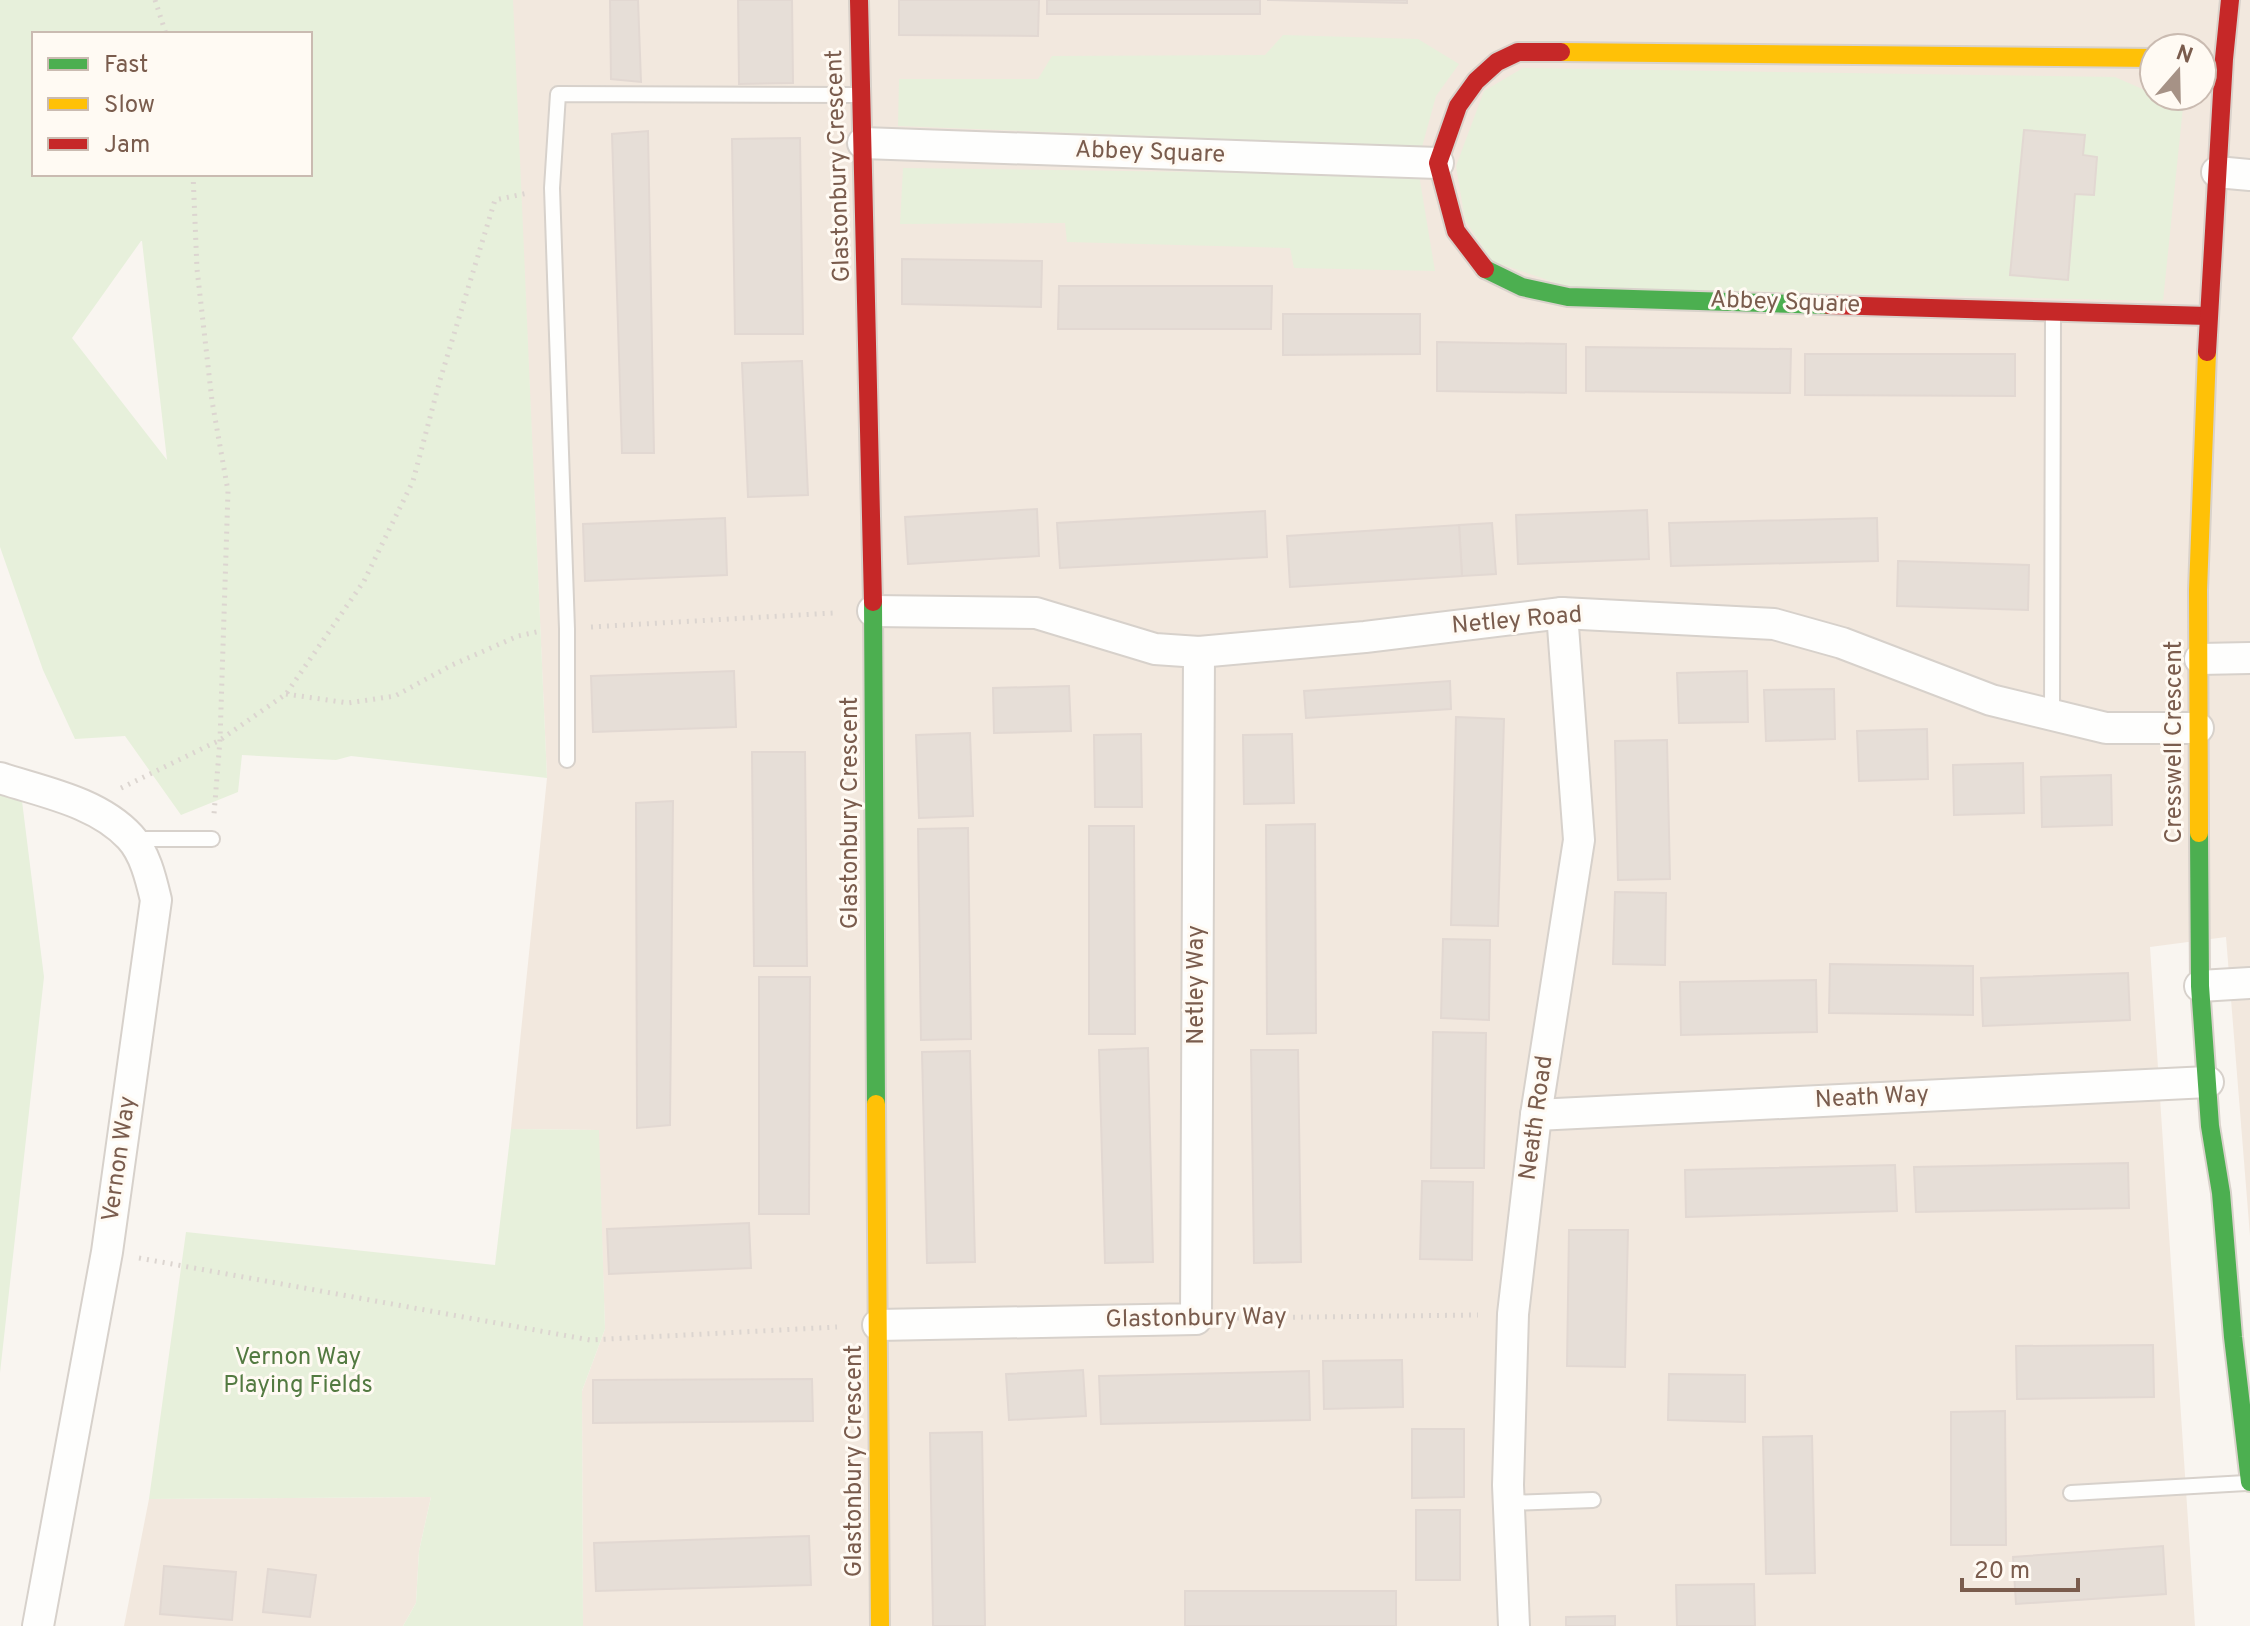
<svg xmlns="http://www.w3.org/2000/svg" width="2250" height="1626" viewBox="0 0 2250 1626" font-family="Overpass,sans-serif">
<rect width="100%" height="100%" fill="#f9f5f0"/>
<!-- residential -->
<g fill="#f2e8de" fill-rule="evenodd">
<path d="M512,0H2250V1236L2226,937L2150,947L2195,1626H583L582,1391L605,1329L598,1130L511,1129L547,778ZM2154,48H2202V96H2154Z"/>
<path d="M431,1497L419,1551L416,1603L403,1626H124L149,1499Z"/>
</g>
<!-- green -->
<g fill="#e7f0db" fill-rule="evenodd">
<path d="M0,0H513L547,778L351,756L336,760L242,755L238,792L181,815L125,736L75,739L43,670L0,547ZM34,34H310V174H34ZM141,241H142L167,460L72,338Z"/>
<path d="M1283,35L1418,39L1459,64L1436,96L1422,147L898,126L899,79H1038L1052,56L1265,55Z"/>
<path d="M1523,68L2115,77L2183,107L2163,301L1568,287L1492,261L1465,220L1456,166L1484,91Z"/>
<path d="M903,168L1419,175L1435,271L1294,268L1290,248L1067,242L1065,223L900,224Z"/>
<path d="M0,794L22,801L44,977L0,1373Z"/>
<path d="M511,1129L599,1130L605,1329L582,1391L583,1626H403L416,1603L419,1551L431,1497L149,1499L186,1232L495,1265Z"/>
</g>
<!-- building -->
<g fill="#e6ded7" stroke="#e2d8d2" stroke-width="2">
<path d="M610,0H638L641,82L611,79Z"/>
<path d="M738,0H792L793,83L739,84Z"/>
<path d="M899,0H1039L1038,36L899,35Z"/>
<rect x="1047" y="0" width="213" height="14"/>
<path d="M1267,0H1407V3Z"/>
<path d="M2024,130L2085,135L2083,155L2097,157L2094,195L2075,194L2068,280L2010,275Z"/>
<path d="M648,131L654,453H622L612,134Z"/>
<path d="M800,138L803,334H735L732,139Z"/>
<path d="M902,259L1042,261L1041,307L902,304Z"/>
<path d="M1059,286H1272L1271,329H1058Z"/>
<path d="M1283,314H1420V354L1283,355Z"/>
<path d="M1437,342L1566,344V393L1437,391Z"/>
<path d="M1586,347L1791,349L1790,393L1586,391Z"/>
<path d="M1805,354H2015V396L1805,395Z"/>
<path d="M802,361L808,495L748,497L742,363Z"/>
<path d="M1037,509L1039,556L908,564L905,517Z"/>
<path d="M1647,510L1649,559L1518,564L1516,515Z"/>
<path d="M1265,511L1267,557L1060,568L1057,523Z"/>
<path d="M725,518L727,575L585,581L583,524Z"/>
<path d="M1877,518L1878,561L1671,566L1669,523Z"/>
<path d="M1492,523L1496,574L1462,576L1459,525Z"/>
<path d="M1459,525L1462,576L1290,587L1287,536Z"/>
<path d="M1898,561L2029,565L2028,610L1897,606Z"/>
<path d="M734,671L736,727L593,732L591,676Z"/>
<path d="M1747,671L1748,722L1679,723L1677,673Z"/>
<path d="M1450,681L1451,709L1306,718L1304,691Z"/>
<path d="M1069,686L1071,731L994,733L993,688Z"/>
<path d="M1834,689L1835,739L1766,741L1764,690Z"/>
<path d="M1456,717L1504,719L1498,926L1451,925Z"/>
<path d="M1927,729L1928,779L1859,781L1857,731Z"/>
<path d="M970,733L973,816L919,818L916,735Z"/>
<path d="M1141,734L1142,807H1095L1094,735Z"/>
<path d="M1292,734L1294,803L1244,804L1243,735Z"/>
<path d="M1667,740L1670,879L1618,880L1615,741Z"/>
<path d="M752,752H805L807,966H754Z"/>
<path d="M2023,763L2024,813L1954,815L1953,765Z"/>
<path d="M2111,775L2112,825L2042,827L2041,777Z"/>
<path d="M673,801L670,1125L637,1128L636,803Z"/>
<path d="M1315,824L1316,1033L1267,1034L1266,825Z"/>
<path d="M1089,826H1134L1135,1034H1089Z"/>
<path d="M968,828L971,1039L921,1040L918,829Z"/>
<path d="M1615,892L1666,893L1665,965L1613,964Z"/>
<path d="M1443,939L1490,940L1489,1020L1441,1018Z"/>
<path d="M1830,964L1973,966V1015L1829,1013Z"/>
<path d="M2128,973L2130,1020L1983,1026L1981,978Z"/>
<path d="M759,977H810L809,1214H759Z"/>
<path d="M1816,980L1817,1032L1681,1035L1680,982Z"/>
<path d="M1433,1032L1486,1033L1484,1168H1431Z"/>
<path d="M1148,1048L1153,1262L1105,1263L1099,1050Z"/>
<path d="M1251,1050H1298L1301,1262L1254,1263Z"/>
<path d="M970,1051L975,1262L927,1263L922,1052Z"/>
<path d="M2128,1163L2129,1208L1916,1212L1914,1167Z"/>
<path d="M1895,1165L1897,1211L1686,1217L1685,1170Z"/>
<path d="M1422,1181L1473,1182L1472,1260L1420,1259Z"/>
<path d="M749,1223L751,1268L609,1274L607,1229Z"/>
<path d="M1569,1230H1628L1625,1367L1567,1366Z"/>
<path d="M2153,1345L2154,1397L2017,1399L2016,1346Z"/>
<path d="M1402,1360L1403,1407L1324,1409L1323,1361Z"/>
<path d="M1083,1370L1086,1416L1009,1420L1006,1374Z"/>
<path d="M1309,1371L1310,1420L1101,1424L1099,1376Z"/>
<path d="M1669,1374L1745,1375V1422L1668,1420Z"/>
<path d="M812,1379L813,1421L593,1423V1380Z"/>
<path d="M2005,1411L2006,1545H1951V1412Z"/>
<path d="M1412,1429H1464V1497L1412,1498Z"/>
<path d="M982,1432L985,1626H933L930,1433Z"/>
<path d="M1812,1436L1815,1573L1766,1574L1763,1437Z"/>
<rect x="1416" y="1510" width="44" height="70"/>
<path d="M809,1536L811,1585L596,1591L594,1543Z"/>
<path d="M2163,1546L2166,1594L2016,1604L2013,1557Z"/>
<path d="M164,1566L236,1572L232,1620L160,1614Z"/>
<path d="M268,1569L316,1575L310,1617L263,1612Z"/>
<path d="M1754,1584L1755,1626H1677L1676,1585Z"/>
<rect x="1185" y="1591" width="211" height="35"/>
<path d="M1615,1616V1626H1566V1617Z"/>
</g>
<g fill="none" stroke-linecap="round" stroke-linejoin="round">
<!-- lane casing -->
<g stroke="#d7d1cb" stroke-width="18">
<g id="lane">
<path d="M2052,715L2053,315"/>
<path d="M567,760V629L552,188L558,94L859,95"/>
<path d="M132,839H212"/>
<path d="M2071,1493L2246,1483"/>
<path d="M1508,1503L1593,1500"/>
</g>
</g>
<!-- street casing -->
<g stroke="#d7d1cb" stroke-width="34">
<g id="street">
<path d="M863,143L1438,163"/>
<path d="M2217,172L2250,175"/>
<path d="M873,611L1036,613L1155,649L1199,652L1365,637L1562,613L1774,624L1842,643L1991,700L2106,728H2198"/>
<path d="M2200,659L2250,658"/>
<path d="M0,778C43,792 98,802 130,837C145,853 151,879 156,900L107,1252L38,1626"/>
<path d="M2200,986L2250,983"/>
<path d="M1536,1115L2208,1082"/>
<path d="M878,1325L1196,1319L1199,652"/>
<path d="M1514,1626L1508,1485L1513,1314L1536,1115L1579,840L1562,613"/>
</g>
</g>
<!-- fast casing -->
<g stroke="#d9d2cb" stroke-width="22">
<g id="fast">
<path d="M1485,269L1522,287L1568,297L1828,305"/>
<path d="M873,602L876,1104"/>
<path d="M2199,833L2200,986L2210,1126L2221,1193L2233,1337L2250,1482"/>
</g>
</g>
<!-- slow casing -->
<g stroke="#d9d2cb" stroke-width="22">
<g id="slow">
<path d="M1561,52L2154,58"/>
<path d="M2199,833L2198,590L2207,352"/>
<path d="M876,1104L880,1626"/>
</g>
</g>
<!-- jam casing -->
<g stroke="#d9d2cb" stroke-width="22">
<g id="jam">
<path d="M859,0L873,602"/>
<path d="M1485,269L1456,231L1438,163L1458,106L1476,81L1497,62L1518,52H1561"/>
<path d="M1828,305L2208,316"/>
<path d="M2207,352L2224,59L2230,0"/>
</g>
</g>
<!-- path -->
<g stroke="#dcd5d0" stroke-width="5" stroke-dasharray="2 6" stroke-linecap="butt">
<path d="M155,0L166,34"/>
<path d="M193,174L197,269L212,401L228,491L220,740L214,814"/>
<path d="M591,627L833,613"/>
<path d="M286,694L348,703L395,696L452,665L518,636L541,631"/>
<path d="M121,788L220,740L286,694L364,581L413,481L440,380L495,200L528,193"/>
<path d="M139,1258L590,1340L837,1327"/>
<path d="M1229,1318L1478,1315"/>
</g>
<!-- lane -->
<use href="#lane" stroke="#fefefd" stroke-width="14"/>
<!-- street -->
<use href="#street" stroke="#fefefd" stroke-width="30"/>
<!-- fast -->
<use href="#fast" stroke="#4caf50" stroke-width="18"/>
<!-- slow -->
<use href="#slow" stroke="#ffc107" stroke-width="18"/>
<!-- jam -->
<use href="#jam" stroke="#c62828" stroke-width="18"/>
</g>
<g text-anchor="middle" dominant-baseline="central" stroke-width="6" stroke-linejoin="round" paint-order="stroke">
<!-- street labels -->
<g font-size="24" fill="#7a5c4d" stroke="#fffaf3">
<text transform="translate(1150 153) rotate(2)">Abbey Square</text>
<text transform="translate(839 166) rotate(-92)">Glastonbury Crescent</text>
<text transform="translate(1785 303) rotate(2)">Abbey Square</text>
<text transform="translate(1517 621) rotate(-5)">Netley Road</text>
<text transform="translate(2175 742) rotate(-90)">Cresswell Crescent</text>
<text transform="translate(851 813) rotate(-90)">Glastonbury Crescent</text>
<text transform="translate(1197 985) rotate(-90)">Netley Way</text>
<text transform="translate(1872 1098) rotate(-3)">Neath Way</text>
<text transform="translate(1537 1118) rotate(-82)">Neath Road</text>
<text transform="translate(120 1159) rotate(-82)">Vernon Way</text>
<text transform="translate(1196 1319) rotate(-1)">Glastonbury Way</text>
<text transform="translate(855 1461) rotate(-90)">Glastonbury Crescent</text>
</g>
<!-- park labels -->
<g font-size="24" fill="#537a41" stroke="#fffaf3">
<text x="298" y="1358">Vernon Way<tspan x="298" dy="28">Playing Fields</tspan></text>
</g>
</g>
<!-- legend -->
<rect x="32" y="32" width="280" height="144" fill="#fffaf3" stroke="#cabbb1" stroke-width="2"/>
<rect x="48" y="58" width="40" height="12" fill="#4caf50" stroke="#cabbb1" stroke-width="2"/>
<text x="104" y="72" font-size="24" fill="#7a5c4d">Fast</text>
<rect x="48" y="98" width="40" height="12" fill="#ffc107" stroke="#cabbb1" stroke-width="2"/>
<text x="104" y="112" font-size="24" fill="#7a5c4d">Slow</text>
<rect x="48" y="138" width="40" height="12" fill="#c62828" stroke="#cabbb1" stroke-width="2"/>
<text x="104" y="152" font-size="24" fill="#7a5c4d">Jam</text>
<!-- north arrow -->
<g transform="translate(2178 72) rotate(20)"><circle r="38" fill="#fffaf3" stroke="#cabbb1" stroke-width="2"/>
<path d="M0-6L14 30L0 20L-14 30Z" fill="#a69286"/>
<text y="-12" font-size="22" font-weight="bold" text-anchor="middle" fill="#7a5c4d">N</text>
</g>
<!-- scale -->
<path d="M1962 1578v12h116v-12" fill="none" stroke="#7a5c4d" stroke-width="4"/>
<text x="1974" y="1578" font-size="24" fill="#7a5c4d" stroke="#fffaf3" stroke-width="6" paint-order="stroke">20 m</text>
</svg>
